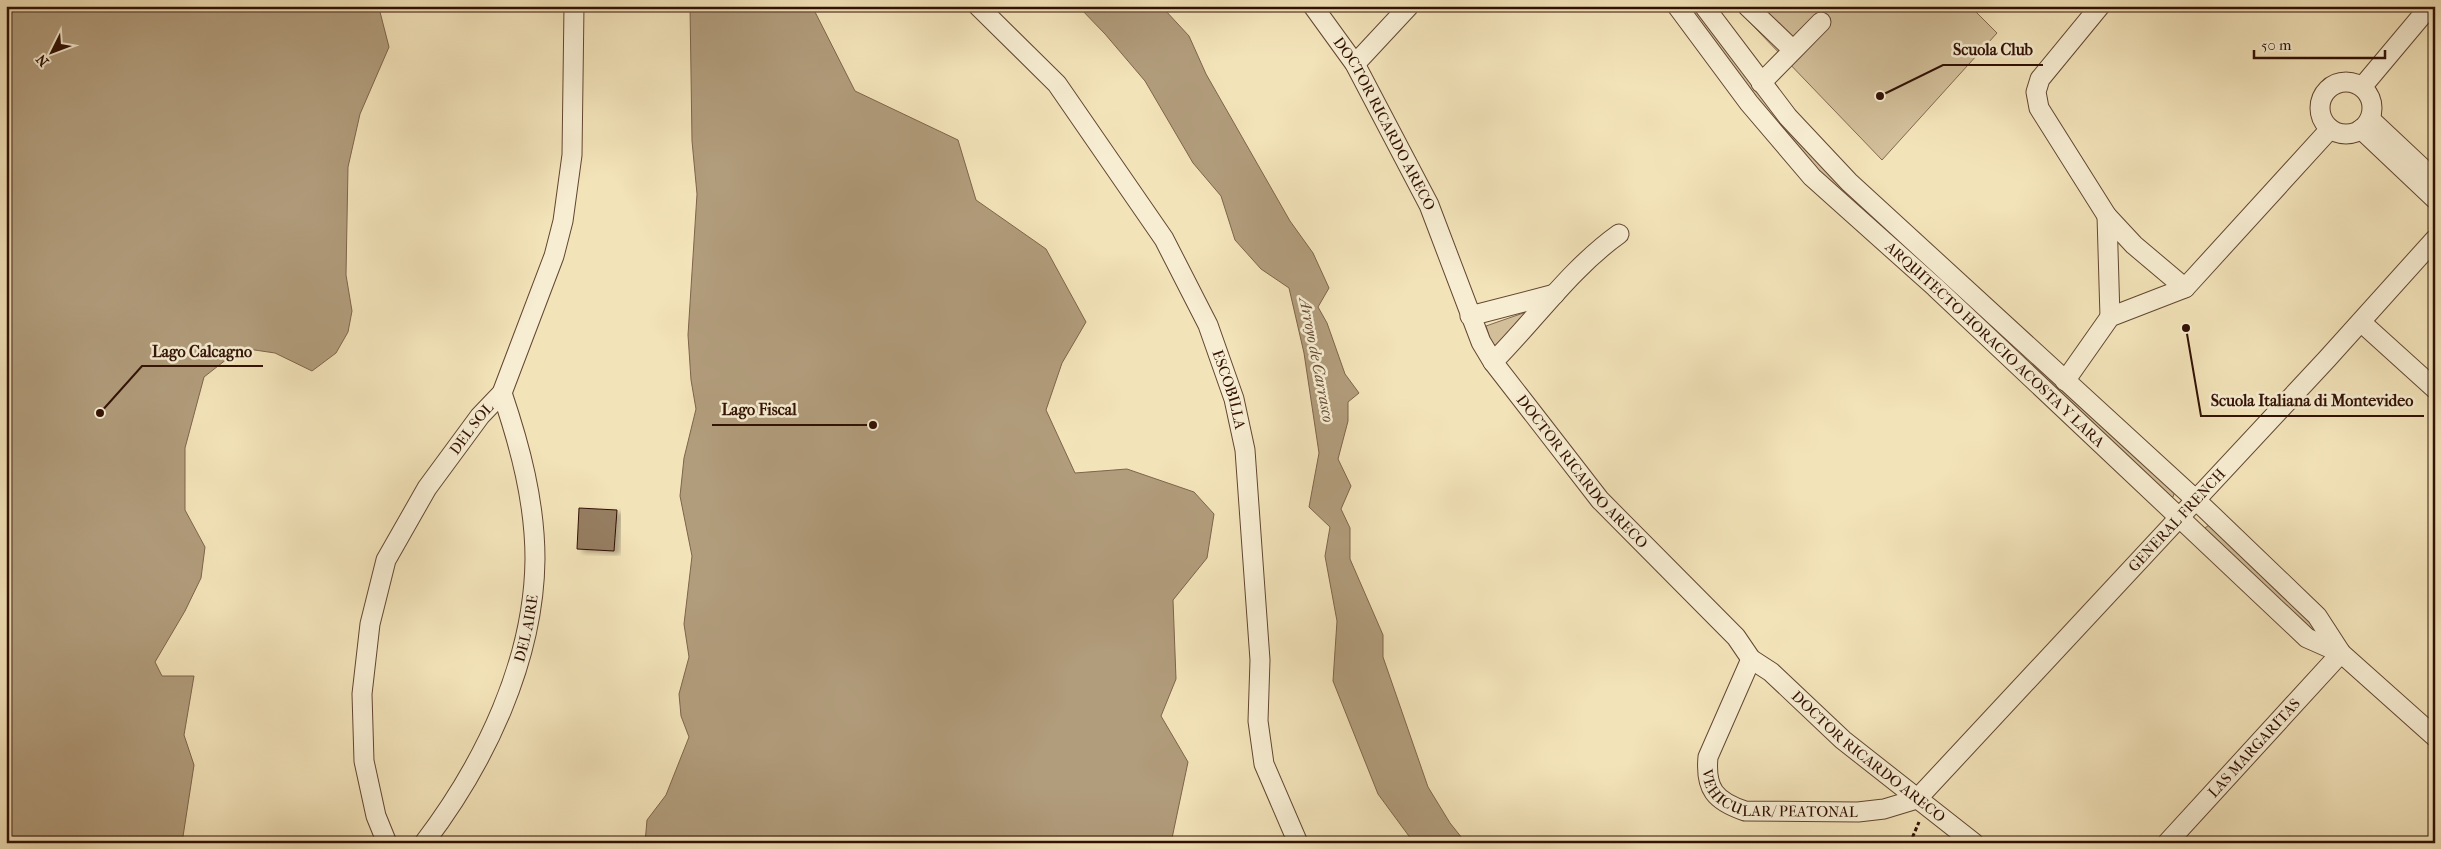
<svg xmlns="http://www.w3.org/2000/svg" width="2441" height="849" viewBox="0 0 2441 849" font-family="'IM FELL French Canon',serif">
<defs>
<filter id="shadow"><feDropShadow dx="5.5" dy="3" stdDeviation="2.5" flood-color="#0004"/></filter>
</defs>
<rect width="100%" height="100%" fill="#f3e3b9"/>
<filter id="stains"><feTurbulence type="fractalNoise" baseFrequency=".004" numOctaves="4"/><feColorMatrix values="0 0 0 0 .2 0 0 0 0 .09 0 0 0 0 .02 0 0 0 .5 -.17"/></filter>
<radialGradient id="worn" r=".72"><stop offset=".6" stop-color="#630" stop-opacity="0"/><stop offset="1" stop-color="#630" stop-opacity=".3"/></radialGradient>
<!-- green -->
<g fill="#d2bf9a" stroke="#82684f">
<path d="M1684,6H1695L1770,108L2018,348L2016,354L2009,351L1788,141Z"/>
<path d="M1734,6H1970L1997,33L1882,160Z"/>
<path d="M1532,310L1497,348L1490,339L1486,326Z"/>
<path d="M2032,364L2036,365L2175,491L2173,497H2171L2029,365Z"/>
<path d="M2209,525L2319,627L2320,638L2204,532L2205,528Z"/>
</g>
<!-- water -->
<g fill="#b19c7b" stroke="#7e644b">
<path d="M6,6H381L380,12L389,47L360,114L348,167L346,275L352,311L348,332L336,353L312,371L275,353L241,348L204,377L185,448V510L205,547L201,578L185,611L155,662L162,676H194L184,735L194,765L182,843H6Z"/>
<path d="M690,6H812L855,91L958,140L976,200L1046,249L1086,322L1062,363L1046,410L1075,473L1127,469L1194,492L1214,514L1207,558L1173,600L1176,679L1161,716L1188,762L1171,843H645L647,820L666,795L689,737L681,716L679,694L689,657L684,624L692,556L680,496L684,458L696,409L691,380L688,335L697,194L692,141Z"/>
<path d="M1078,6H1161L1165,10L1189,36L1206,74L1290,221L1313,253L1329,288L1318,307L1327,323L1345,374L1359,393L1348,402V421L1338,459L1351,486L1341,509L1350,528V559L1383,635V657L1428,787L1450,823L1466,843H1414L1378,794L1333,681L1337,621L1325,556L1330,527L1309,507L1319,453L1304,353L1289,288L1261,269L1235,240L1221,196L1193,163L1145,81L1105,34Z"/>
</g>
<!-- building -->
<path fill="#967e62" stroke="#311104" filter="url(#shadow)" d="M579,508L617,510L614,551L577,549Z"/>
<g fill="none" stroke-linecap="round" stroke-linejoin="round">
<!-- minor casing -->
<g stroke="#624631" stroke-width="21">
<g id="minor">
<path id="s1" d="M978,6L1057,84L1164,239L1208,325L1234,399L1245,450L1260,660L1258,721L1264,764L1298,843"/>
<path id="s2" d="M1313,6L1355,64L1429,205L1481,342L1493,362L1600,500L1736,637L1751,659L1771,672L1843,740L1974,843"/>
<path id="s3" d="M1677,6L1749,103L1812,177L1935,287L2307,638L2341,653"/>
<path d="M1704,6L1788,117L1849,182L2196,500L2317,616L2341,653L2435,737"/>
<path d="M1747,6L1793,50"/>
<path d="M2100,6L2040,79L2036,92L2039,108L2107,216L2134,245L2185,288"/>
<path d="M1355,64L1409,6"/>
<circle cx="2346" cy="108" r="26"/>
<path d="M1761,83L1821,22"/>
<path d="M2362,87L2430,6"/>
<path d="M2370,119L2435,180"/>
<path d="M2361,129L2435,199"/>
<path d="M2107,216L2110,317"/>
<path d="M1470,316L1555,294"/>
<path d="M2361,322L2435,389"/>
<path d="M1493,362C1535,320 1570,269 1619,234"/>
<path d="M2065,381L2110,317L2185,288L2330,129"/>
<path id="s4" d="M1751,659L1708,757C1705,789 1715,801 1745,811L1858,812L1884,809L1917,799L2327,359L2435,239"/>
<path id="s5" d="M387,843L376,816L364,761L362,694L370,624L386,560L427,488L480,416L502,393L554,256L563,221L572,155L574,6"/>
<path id="s6" d="M424,843C485,763 534,661 535,559C535,502 520,446 502,393"/>
<path id="s7" d="M2167,843L2341,653"/>
</g>
</g>
<!-- path -->
<path stroke="#311104" stroke-width="3" stroke-dasharray="4 2.5" stroke-linecap="butt" d="M1910,843L1919,822"/>
<!-- minor -->
<use href="#minor" stroke="#f7edd2" stroke-width="19"/>
</g>
<g text-anchor="middle" dominant-baseline="central" stroke-width="5" stroke-linejoin="round" paint-order="stroke">
<!-- street labels -->
<g font-size="15" fill="#311104" stroke="#f7edd2">
<text stroke="none"><textPath href="#s2" startOffset="138">DOCTOR RICARDO ARECO</textPath></text>
<text stroke="none"><textPath href="#s3" startOffset="466">ARQUITECTO HORACIO ACOSTA Y LARA</textPath></text>
<text stroke="none"><textPath href="#s1" startOffset="464">ESCOBILLA</textPath></text>
<text stroke="none"><textPath href="#s5" startOffset="446">DEL SOL</textPath></text>
<text stroke="none"><textPath href="#s2" startOffset="542">DOCTOR RICARDO ARECO</textPath></text>
<text stroke="none"><textPath href="#s4" startOffset="735">GENERAL FRENCH</textPath></text>
<text stroke="none"><textPath href="#s6" startOffset="240">DEL AIRE</textPath></text>
<text stroke="none"><textPath href="#s7" startOffset="129">LAS MARGARITAS</textPath></text>
<text stroke="none"><textPath href="#s2" startOffset="948">DOCTOR RICARDO ARECO</textPath></text>
<text stroke="none"><textPath href="#s4" startOffset="206">VEHICULAR/ PEATONAL</textPath></text>
</g>
<!-- water labels -->
<g font-size="16" font-style="italic" fill="#644934" stroke="#f7edd2">
<text transform="translate(1317 360) rotate(79)">Arroyo de Carrasco</text>
</g>
</g>
<!-- callouts -->
<path fill="none" stroke="#311104" stroke-width="2" d="M1880 96L1943 65H2043M100 413L142 366H263M2186 328L2201 416H2424M873 425L807 425H712"/>
<g fill="#311104" stroke="#f7edd2" stroke-width="2">
<circle cx="1880" cy="96" r="5"/>
<circle cx="100" cy="413" r="5"/>
<circle cx="2186" cy="328" r="5"/>
<circle cx="873" cy="425" r="5"/>
</g>
<g font-size="16" text-anchor="middle" font-weight="bold" fill="#311104" stroke="#f7edd2" stroke-width="5" stroke-linejoin="round" paint-order="stroke">
<text x="1993" y="55">Scuola Club</text>
<text x="202" y="357">Lago Calcagno</text>
<text x="2312" y="406">Scuola Italiana di Montevideo</text>
<text x="759" y="415">Lago Fiscal</text>
</g>
<!-- margin -->
<rect width="2441" height="849" fill="none" stroke="#f3e3b9" stroke-width="25"/>
<rect x="8" y="8" width="2426" height="834" fill="none" stroke="#311104" stroke-width="2.5"/>
<rect x="12" y="12" width="2416" height="824" fill="none" stroke="#311104"/>
<!-- north arrow -->
<g transform="translate(52 52) rotate(228)" stroke="#f7edd2" stroke-width="4" paint-order="stroke">
<path d="M0-4L9 19L0 12L-9 19Z" fill="#311104"/>
<text y="-8" font-size="14" font-weight="bold" text-anchor="middle" fill="#311104">N</text>
</g>
<!-- scale -->
<path d="M2254 50v8h131v-8" fill="none" stroke="#311104" stroke-width="2.5"/>
<text x="2261" y="50" font-size="15" fill="#311104" stroke="#f7edd2" stroke-width="4" paint-order="stroke">50 m</text>
<rect width="100%" height="100%" filter="url(#stains)"/>
<rect width="100%" height="100%" fill="url(#worn)"/>
</svg>
